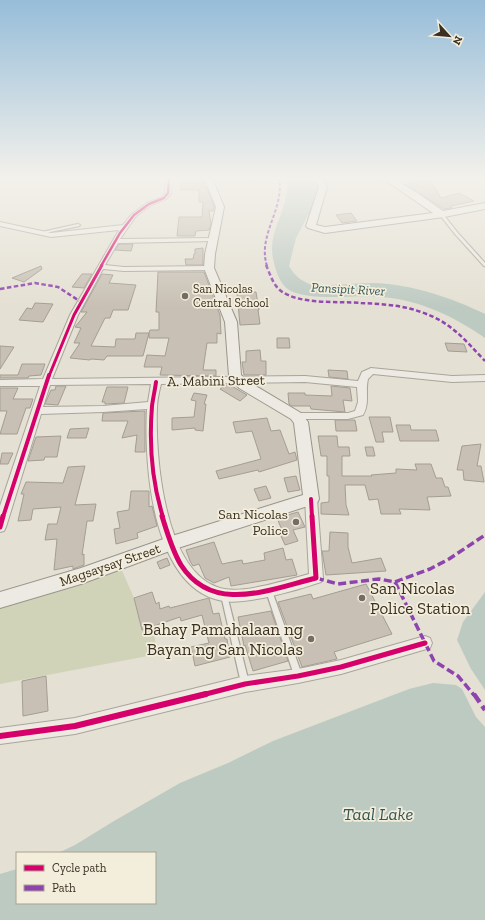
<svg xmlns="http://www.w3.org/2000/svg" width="485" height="920" viewBox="0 0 485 920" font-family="'Zilla Slab',serif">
<rect width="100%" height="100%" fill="#e4e0d3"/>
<!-- green -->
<path fill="#d1d3b8" d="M120,566L148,630L155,638L156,649L148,656L0,684V603Z"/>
<!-- water -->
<g fill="#bdcac2">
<path d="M286,178H319L323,189L314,212L308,215L296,238L289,266C295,277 303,282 315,286C335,285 356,283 376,283C414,285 452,298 485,314V338C455,317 420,300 382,297C356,294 315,302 291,291C280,286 275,269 273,258C267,230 292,206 286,178Z"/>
<path d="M485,592V690L471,669L457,640L463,622Z"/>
<path d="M433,683L456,685L462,689L476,717L485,727V920H0V874L17,869V903H155V853H58L75,845L114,821L180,783L228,763L273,741L409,689Z"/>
</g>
<!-- building -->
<g fill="#c8c0b4" stroke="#a49d92">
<path d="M183,178H203L204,182L203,186H206L214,207L213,211H209L211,224L209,230L196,231L195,236H177L179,217H202L203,202H199V190H180Z"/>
<path d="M421,181H431L441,198L459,193L474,201L451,206L452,208L444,209L405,184Z"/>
<path d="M351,213L357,221L342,223L336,215Z"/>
<path d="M119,244H133L131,251L115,250Z"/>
<path d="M203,248V265H186L185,259H193L194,254H195V249Z"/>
<path d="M41,266L42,269L24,282L12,278Z"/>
<path d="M158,272H204L220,315L221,334L217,333V343H207L203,370H216V376L160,375L162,367H144L147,355L165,356L169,338H149V333L143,356H107L104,360L91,359L90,360L70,358L80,343H74L81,328L75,327L87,312H81L102,274L113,275L109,283L136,285L128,310H113L110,318H105L91,346L115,347L116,339H135L136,333H149L150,330H159V312H156Z"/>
<path d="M82,274H92L84,288L72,287Z"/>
<path d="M256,292L259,310H258L260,324L240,325L237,293Z"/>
<path d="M35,303L53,304L43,322L19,320L27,308L32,309Z"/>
<path d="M277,338H289L290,348H277Z"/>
<path d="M445,343L464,344L467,352L448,351Z"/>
<path d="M0,346L14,347L0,369Z"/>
<path d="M260,350L261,361H266V375H244L242,362H246V351Z"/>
<path d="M22,364H45L41,375L29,376L28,378H0V375H18Z"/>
<path d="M328,370L347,371L348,379L329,377Z"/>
<path d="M226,385H230L247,395L240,401L220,389Z"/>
<path d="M56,386H66L58,405L45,404L51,390H55Z"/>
<path d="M331,386L350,388L352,401L343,400L345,412L311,409L310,406H292L289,404L288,393H305V395L332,396Z"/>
<path d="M107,387H128L124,403L105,404V402H102Z"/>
<path d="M0,388H18L13,399H33L30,408H26L17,434H0L7,411H0Z"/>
<path d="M194,393L207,395L204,404H206L203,431L195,430V428L172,430V418L194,417L196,401L191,400Z"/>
<path d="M145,411V452H135L137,435L122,438L128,421H102L103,413Z"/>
<path d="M369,417H390L393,432H382L384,442H376Z"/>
<path d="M267,418L271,431L280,430L289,454L295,452L297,460L259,472L258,470L219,479L216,471L261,459L252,431L236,433L233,422Z"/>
<path d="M335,420H355L357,431H336Z"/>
<path d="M396,425H410L411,430H436L439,441H400Z"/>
<path d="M89,428L86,438H67L70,429Z"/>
<path d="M61,436L57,457H45L44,460L28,461L36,437Z"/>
<path d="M318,436H337L338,447H349L350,456H342V476H372L371,475L396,473V469L417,470L415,464H431L436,478H442L445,487H448L451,496L427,497L430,510L399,509L401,514H381L378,499L369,500L365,485H345L346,505L349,515L321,514V503L329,502V476H327V456H321Z"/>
<path d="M481,444L477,466H481L484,482L464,480L463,470H457L462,446Z"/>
<path d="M365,447H373L375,456H367Z"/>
<path d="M2,453H13L8,464H0Z"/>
<path d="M85,466L75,505L96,504L93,521H87L82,555L84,554V565L73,569V566L54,570L57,539L45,540L48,524H57L61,507L33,509L31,520L18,521L24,494H21L26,482L63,483L68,467Z"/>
<path d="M296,476L300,490L288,492L284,478Z"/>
<path d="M266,486L271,498L259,501L254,489Z"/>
<path d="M131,491H149V507L152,506L157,526L137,533L138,538L116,544L114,529L120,528L117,512L129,510Z"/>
<path d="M298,512L305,527L293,530L298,541L285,545L281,536L284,535L277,518Z"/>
<path d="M330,532L348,533V547L352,563L381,558L386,571L326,575L322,551H329Z"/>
<path d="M214,542L222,564L242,560L243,564L265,560L264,553L283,548L286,560L292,559L297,575L231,586L229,577L214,583L205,578L199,564L193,566L190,561L186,550Z"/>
<path d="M167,558L170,565L160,569L157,562Z"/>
<path d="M366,584L392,634L334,652L337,659L302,667L278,602L311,594L313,599Z"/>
<path d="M152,592L156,604L159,602L160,609L169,606L170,608L209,598L213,614L219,613L225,639H227L230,657L195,666L191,647L209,643L202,615L181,621L180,617L142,630L134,598Z"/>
<path d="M271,611L288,661L253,671L245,645L244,646L238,617Z"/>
<path d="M46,676L48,711L23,716L22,681Z"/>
</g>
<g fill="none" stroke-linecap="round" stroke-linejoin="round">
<!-- lane casing -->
<g stroke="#aaa59b" stroke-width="2.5">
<g id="lane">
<path d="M440,213H442L457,232L485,263V266H484L455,234L440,215Z"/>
<path d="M78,224L80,225L79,226L40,234L38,233Z"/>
<path d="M269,588L271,589L272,591L302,675L301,678L298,679L295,678L266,591L267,589Z"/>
<path d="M224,592L226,593L227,595L249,683L248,686L245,687L242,686L241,683L221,595L222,593Z"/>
</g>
</g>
<!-- street casing -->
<g stroke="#aaa59b" stroke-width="2">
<g id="street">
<path d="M166,178H172L171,193L166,199L151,205L136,216L120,239L213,238L216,240L215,241L118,243L105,265L124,267L209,266L213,268L209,270L124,271L103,269L78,315L52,379L305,376L358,381L362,372L371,368L452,376L485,375V381L452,382L373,374L368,379C365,392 370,403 363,415L348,419H296L291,416L296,413H348L355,411L358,402L357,387L305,382L161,384C159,392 157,400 157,408C155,456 164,568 217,587C239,596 286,580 309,574L305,499L307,496L311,494L315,496L317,499L323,578L321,582C298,590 246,605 223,601C152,589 144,465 147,409L103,412L41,414L6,527L4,531L0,532V506L40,386H0V380L43,379L70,315L119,230L51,237L0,226V222L51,233L123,225L132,214L147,203L162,197L165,193ZM151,384L148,402L103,406L43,407L50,385Z"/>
<path d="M425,636L430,638L432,643L430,648L341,674L298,683L245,692L75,734L0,744V728L75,718L245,676L298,669L341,660Z"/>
</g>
</g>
<!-- secondary casing -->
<g stroke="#99958b" stroke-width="2">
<g id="secondary">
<path d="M204,178H212L224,207L215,254L214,268L237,322L241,375L249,382L301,413L308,422L319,499L317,503L175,549L81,584L0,608V592L81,568L172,536L303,495L294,423L291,419L239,388L229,376L225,322L204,268L205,254L216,207Z"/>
<path d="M314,178H322L327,187L316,225L325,227L433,213L382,178H393L416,192L443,211L485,203V209L444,217L325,233L308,228L306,226L319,187Z"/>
</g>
</g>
<!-- lane -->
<use href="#lane" fill="#edeae3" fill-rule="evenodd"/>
<!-- street -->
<use href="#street" fill="#edeae3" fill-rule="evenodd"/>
<!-- secondary -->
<use href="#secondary" fill="#edeae3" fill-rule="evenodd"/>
<!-- quiet-far3 -->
<path stroke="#8e44ad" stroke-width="2" stroke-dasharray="3.5 2" stroke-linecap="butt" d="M267,266C257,235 285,209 279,178"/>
<!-- quiet-far2 -->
<g stroke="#8e44ad" stroke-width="2.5" stroke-dasharray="4.5 2.5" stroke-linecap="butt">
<path d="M266,265C270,274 273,285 281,291C300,305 339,301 361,303C381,304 402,305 421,312C451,322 464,339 485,361"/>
<path d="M0,289L35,283L58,287L81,302"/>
</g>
<!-- quiet-far1 -->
<g stroke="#8e44ad" stroke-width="3.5" stroke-dasharray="8 3.5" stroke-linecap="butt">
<path d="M316,578L338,584L379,579L395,582L430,569L449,559L485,535"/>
<path d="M395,582L434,661L458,676L474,695"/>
</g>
<!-- quiet -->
<path stroke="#8e44ad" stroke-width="4.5" stroke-dasharray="10 4.5" stroke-linecap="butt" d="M474,694L485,710"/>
<!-- cycleway-far4 casing -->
<g stroke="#f3eddb" stroke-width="4">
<path id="cycleway-far4" d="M101,266L120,233L134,215L149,204L164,198L168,193L169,178"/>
</g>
<!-- cycleway-far3 casing -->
<g stroke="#f3eddb" stroke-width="5">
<path id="cycleway-far3" d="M49,376L74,315L102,265"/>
</g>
<!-- cycleway-far2 casing -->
<g stroke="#f3eddb" stroke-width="6">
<g id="cycleway-far2">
<path d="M156,382C155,390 153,398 152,406C149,443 152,482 163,517"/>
<path d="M311,499L312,517"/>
<path d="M3,517L49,375"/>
</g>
</g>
<!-- cycleway-far1 casing -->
<g stroke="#f3eddb" stroke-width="8">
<g id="cycleway-far1">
<path d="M162,516C167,532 172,550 181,565C213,615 270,589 316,578L312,516"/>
<path d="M0,527L3,516"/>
<path d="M202,695L245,684L298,676L341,667L425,643"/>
</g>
</g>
<!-- cycleway casing -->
<g stroke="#f3eddb" stroke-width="9">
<path id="cycleway" d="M0,736L75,726L206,694"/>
</g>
<!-- cycleway-far4 -->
<use href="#cycleway-far4" stroke="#d6006c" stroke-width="2.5"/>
<!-- cycleway-far3 -->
<use href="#cycleway-far3" stroke="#d6006c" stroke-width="3"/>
<!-- cycleway-far2 -->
<use href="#cycleway-far2" stroke="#d6006c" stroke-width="4"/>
<!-- cycleway-far1 -->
<use href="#cycleway-far1" stroke="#d6006c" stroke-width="5"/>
<!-- cycleway -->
<use href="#cycleway" stroke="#d6006c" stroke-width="6"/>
</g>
<!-- sky -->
<linearGradient id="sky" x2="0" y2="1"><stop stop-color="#97bdd9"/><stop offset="0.58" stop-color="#f3f1eb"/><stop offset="1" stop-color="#f3f1eb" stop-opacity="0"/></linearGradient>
<rect width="485" height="307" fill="url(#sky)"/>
<!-- markers -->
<g fill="#756d61" stroke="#f3eddb" stroke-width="1.5">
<circle cx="185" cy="296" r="4"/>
<circle cx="296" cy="522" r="4"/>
<circle cx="362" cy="598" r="4"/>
<circle cx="311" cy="639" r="4"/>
</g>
<g text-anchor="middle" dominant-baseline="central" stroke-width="3.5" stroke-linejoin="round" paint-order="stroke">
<!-- far-poi labels -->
<g font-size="12" fill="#392f23" stroke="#f3eddb" text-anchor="start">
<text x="193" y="289">San Nicolas<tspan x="193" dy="14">Central School</tspan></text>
</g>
<!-- far-water labels -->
<g font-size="13" font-style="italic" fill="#345756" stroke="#f3eddb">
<text transform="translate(348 289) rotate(3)">Pansipit River</text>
</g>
<!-- street labels -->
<g font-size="14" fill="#392f23" stroke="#f3eddb">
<text transform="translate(216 381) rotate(-1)">A. Mabini Street</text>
<text transform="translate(110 565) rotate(-19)">Magsaysay Street</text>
</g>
<!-- poi labels -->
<g font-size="14" fill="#392f23" stroke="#f3eddb" text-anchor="end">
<text x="288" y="514">San Nicolas<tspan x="288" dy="16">Police</tspan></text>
</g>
<!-- near-poi labels -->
<g font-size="17" fill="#392f23" stroke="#f3eddb" text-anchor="start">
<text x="370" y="588">San Nicolas<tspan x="370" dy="20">Police Station</tspan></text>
<text x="303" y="629" text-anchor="end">Bahay Pamahalaan ng<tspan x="303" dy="20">Bayan ng San Nicolas</tspan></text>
</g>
<!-- near-water labels -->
<g font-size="18" font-style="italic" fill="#345756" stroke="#f3eddb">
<text x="378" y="814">Taal Lake</text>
</g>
</g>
<!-- legend -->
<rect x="16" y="852" width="140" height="52" fill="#f3eddb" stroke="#a9a191"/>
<rect x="24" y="865" width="20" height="6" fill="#d6006c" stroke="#a9a191"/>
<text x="52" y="872" font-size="12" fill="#392f23">Cycle path</text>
<rect x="24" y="885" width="20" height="6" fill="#8e44ad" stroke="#a9a191"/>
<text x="52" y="892" font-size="12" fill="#392f23">Path</text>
<!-- north arrow -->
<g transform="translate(449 36) rotate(117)" stroke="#f3eddb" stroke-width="3" paint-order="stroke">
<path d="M0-3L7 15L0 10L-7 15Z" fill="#392f23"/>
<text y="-6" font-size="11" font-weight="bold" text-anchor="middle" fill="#392f23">N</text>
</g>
</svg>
